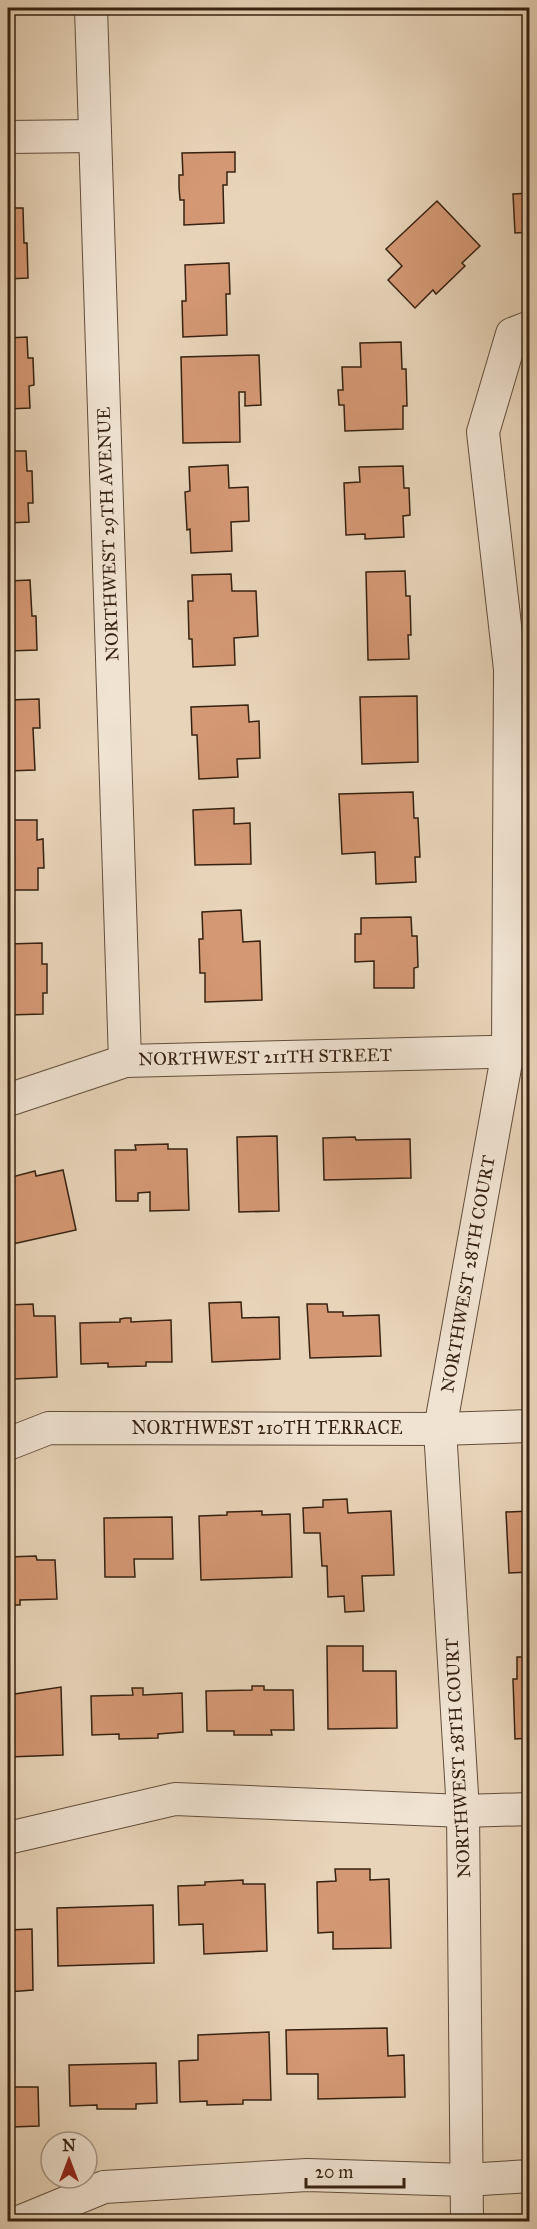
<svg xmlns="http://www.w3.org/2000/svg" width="537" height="2229" viewBox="0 0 537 2229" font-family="'IM FELL Great Primer',serif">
<rect width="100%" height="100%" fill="#e8d4b9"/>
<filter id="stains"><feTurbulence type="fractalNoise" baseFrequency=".00333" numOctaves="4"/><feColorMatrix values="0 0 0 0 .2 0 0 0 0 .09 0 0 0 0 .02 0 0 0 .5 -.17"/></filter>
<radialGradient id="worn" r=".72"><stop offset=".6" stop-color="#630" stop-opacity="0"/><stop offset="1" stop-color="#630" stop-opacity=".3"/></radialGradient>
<!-- building -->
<g fill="#d49874" stroke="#372211" stroke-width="1.5">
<path d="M235,152V172H227V185H223L224,223L184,225V200H180L179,187V175H183L182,153Z"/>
<path d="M530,193V232L515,233L513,194Z"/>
<path d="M437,201L480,246L462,263L465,266L436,294L433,290L415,308L388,280L402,266L386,249Z"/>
<path d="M8,208H23L24,243H27L28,278L8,279Z"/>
<path d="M229,263L230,294H226L227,335L183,337L182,301H186L185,265Z"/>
<path d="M27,337L28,358H33L34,385L29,386L30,408L8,409V338Z"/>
<path d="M401,342L402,369H406L407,406H403V429L345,431L344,405H339L338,390H343L342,367H361L360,343Z"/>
<path d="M259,355L261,405L245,406V392H239L240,442L183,443L181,357Z"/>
<path d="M8,451H26L27,471H32L33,503H28L29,522L8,523Z"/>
<path d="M228,465L229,488L248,487L249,521L231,522L232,551L191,553L190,529L187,530L185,492L190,491L189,467Z"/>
<path d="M403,466L404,488H409L410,515L403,516L404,537L365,539V534L346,535L344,483L360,482L359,467Z"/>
<path d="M405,571L406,596H410L411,635H408L409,659L368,660L366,572Z"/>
<path d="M231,574L232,591H256L258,636L234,638L235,665L193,667L192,639H189L188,601H193L192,575Z"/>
<path d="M30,580L32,616H36L37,650L8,651V581Z"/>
<path d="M417,696L418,762L362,764L360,697Z"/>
<path d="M39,699L40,728H33L35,770L8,771V700Z"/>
<path d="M248,705L249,722L259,721L260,758L237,759L238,777L199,779L197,735H192L191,707Z"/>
<path d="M413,792L414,818H418L420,857H415L416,882L376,884L375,852L342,854L339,794Z"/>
<path d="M234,808V824L250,823L251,864L195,865L193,810Z"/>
<path d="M8,820H37V840L43,839L44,868H38V890H8Z"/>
<path d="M241,910L243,942L260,941L262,1000L205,1002V973H200L199,939H203L202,912Z"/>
<path d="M411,917L412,936H417L418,967L414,968V988H374V961L355,962V934H361V918Z"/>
<path d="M42,943V964H47V993H43V1014L8,1015V944Z"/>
<path d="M277,1136L279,1211L239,1212L237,1137Z"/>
<path d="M355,1137L356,1140L410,1139L411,1178L324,1180L323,1138Z"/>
<path d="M168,1144V1149H187L189,1210L150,1211V1192L138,1193V1201H116L115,1150H136L135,1145Z"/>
<path d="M63,1170L76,1230L8,1245V1178L35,1171L36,1176Z"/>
<path d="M241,1302L242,1318L279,1317L280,1359L212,1362L209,1303Z"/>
<path d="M33,1304L34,1316H55L57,1377L14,1379V1384L8,1385V1305Z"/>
<path d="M307,1304H327L328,1312H343V1316L379,1315L381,1356L310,1358Z"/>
<path d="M526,1306H530V1346H528Z"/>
<path d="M126,1318H131V1322L171,1320L172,1362H146V1366L108,1367V1363L81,1364L80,1323L120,1322V1319Z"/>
<path d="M347,1499L348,1513L391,1511L394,1575L362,1576L364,1611L345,1612L344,1596L328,1597L327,1566H322L320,1533H304L303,1508L323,1507V1500Z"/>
<path d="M262,1511V1515L290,1514L292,1577L201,1580L199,1516L227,1515V1512Z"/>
<path d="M530,1511V1572L509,1573L506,1512Z"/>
<path d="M172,1517L173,1559H134L135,1577H105L104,1518Z"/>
<path d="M36,1556L37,1560H55L57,1599L20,1600V1605H8V1557Z"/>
<path d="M327,1646H363V1671H396L397,1728L328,1729Z"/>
<path d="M517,1657H530V1738L515,1739L513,1679H517Z"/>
<path d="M252,1686H264V1690H293L294,1730H271L272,1735H234V1731H207L206,1691L252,1690Z"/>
<path d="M61,1687L63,1755L8,1757V1695Z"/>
<path d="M132,1688H143V1695L182,1693L183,1732L158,1734V1738L119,1739V1734L92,1735L91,1696L133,1695Z"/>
<path d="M335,1869H370V1880L389,1879L391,1948L333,1949V1932L318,1933L317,1882L336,1881Z"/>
<path d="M243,1880V1884H265L267,1951L204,1954L203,1924L179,1925L178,1886L205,1885V1882Z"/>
<path d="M153,1905L154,1963L58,1966L57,1908Z"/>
<path d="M32,1929L33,1990L8,1992V1930Z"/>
<path d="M387,2028L388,2056L404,2055L405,2097L318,2099V2074H287L286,2030Z"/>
<path d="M269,2032L271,2100H243V2104L207,2105V2101L180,2102L179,2061L198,2060V2035Z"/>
<path d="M156,2063L157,2103L136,2104V2109H97V2105L70,2106L69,2065Z"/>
<path d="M8,2087H38L39,2126L12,2127V2131L8,2132Z"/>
</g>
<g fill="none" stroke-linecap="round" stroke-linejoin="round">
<!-- street casing -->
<g stroke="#634e3b" stroke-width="34">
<g id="street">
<path d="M91,8L125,1061"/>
<path d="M8,137L94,136"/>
<path d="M8,1100L125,1061L528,1051"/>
<path d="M8,1444L49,1428L440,1429L530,1426"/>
<path d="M8,1838L175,1799L463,1811L530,1809"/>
<path d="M19,2222L104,2187L307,2175L466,2180L530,2176"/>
<path d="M467,2222L463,1811L440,1429L508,1051L510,669L483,432L512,334L530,327"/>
</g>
</g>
<!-- street -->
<use href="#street" stroke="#f0e3d2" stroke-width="32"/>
</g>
<g text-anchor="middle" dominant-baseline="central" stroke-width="5" stroke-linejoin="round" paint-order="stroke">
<!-- street labels -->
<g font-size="18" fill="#372211" stroke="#f0e3d2">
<text transform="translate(108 534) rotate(-92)">NORTHWEST 29TH AVENUE</text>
<text transform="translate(265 1057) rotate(-1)">NORTHWEST 211TH STREET</text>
<text transform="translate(468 1274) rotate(-80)">NORTHWEST 28TH COURT</text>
<text x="267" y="1428">NORTHWEST 210TH TERRACE</text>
<text transform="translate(458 1758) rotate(-93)">NORTHWEST 28TH COURT</text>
</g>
</g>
<!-- margin -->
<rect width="537" height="2229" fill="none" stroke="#e8d4b9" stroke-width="30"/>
<rect x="9" y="9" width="519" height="2211" fill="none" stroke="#372211" stroke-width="3"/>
<rect x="15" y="15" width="507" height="2199" fill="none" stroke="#372211" stroke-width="1.5"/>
<!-- north arrow -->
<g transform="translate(69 2160)"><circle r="28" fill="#f0e3d2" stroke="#a69685" stroke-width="1.5"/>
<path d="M0-4.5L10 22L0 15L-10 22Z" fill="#8f2418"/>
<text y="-9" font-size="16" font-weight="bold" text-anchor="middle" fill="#372211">N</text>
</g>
<!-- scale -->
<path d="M306 2178v9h98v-9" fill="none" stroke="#372211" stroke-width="3"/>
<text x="315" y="2178" font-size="18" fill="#372211" stroke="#f0e3d2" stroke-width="4.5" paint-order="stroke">20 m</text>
<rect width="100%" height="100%" filter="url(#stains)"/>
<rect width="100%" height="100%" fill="url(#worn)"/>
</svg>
